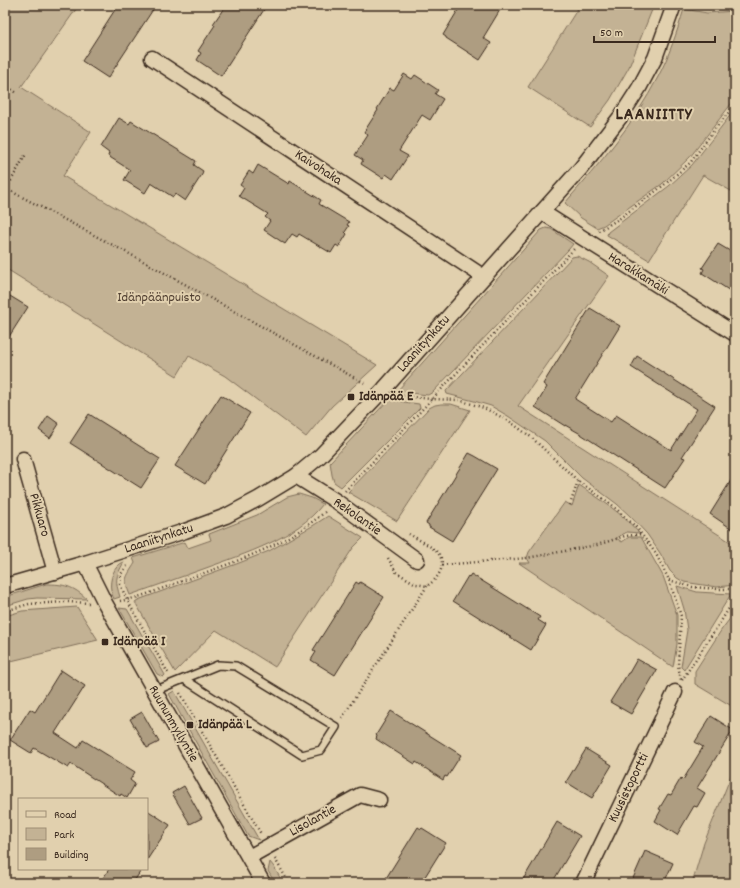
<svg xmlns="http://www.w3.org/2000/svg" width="740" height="888" viewBox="0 0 740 888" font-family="Dekko,sans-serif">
<rect width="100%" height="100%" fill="#e1d0ae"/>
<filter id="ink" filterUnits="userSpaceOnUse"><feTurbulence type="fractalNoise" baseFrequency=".025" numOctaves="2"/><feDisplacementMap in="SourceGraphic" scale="8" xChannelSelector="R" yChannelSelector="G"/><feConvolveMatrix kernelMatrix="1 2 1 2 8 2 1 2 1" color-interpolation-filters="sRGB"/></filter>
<g filter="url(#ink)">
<!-- green -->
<g fill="#c3b294" stroke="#7f6e59">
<path d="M5,5H79L21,87L91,132L63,176L377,365L332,406L306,437L225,376L189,356L177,376L5,268Z"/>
<path d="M580,5H654L629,67L610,100L590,127L528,87Z"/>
<path d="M684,9L707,13L735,11V99L690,157L662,184L604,225L597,228L581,218L565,203C599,164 634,124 658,77C669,56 677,32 684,9Z"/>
<path d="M735,109V185L731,191L703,175L649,260L607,235L608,232L669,186L692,165Z"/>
<path d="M546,228L551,229L573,244L569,249L433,392L428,395L410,393L398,390L541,230Z"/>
<path d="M577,256L589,262L609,276L518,406L735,545V585L717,587L690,583L684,582L677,578L670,571L660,553L647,534L630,516L617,504L582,478L545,441L508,416L491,406L474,401L447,394L446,391L572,257Z"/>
<path d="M390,398L404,402L419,404L420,408L341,487L334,482L332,475L330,462Z"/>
<path d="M441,404H451L470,410L397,521L348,492L429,408L435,405Z"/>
<path d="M579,485C600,499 622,513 639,533L627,532L616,538L622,542L629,537H641L663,576L677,615V644L673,667L519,563H530L527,558L529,552L565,502L572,506Z"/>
<path d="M299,494L312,498L323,504C297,538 244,554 206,568C181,577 156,586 130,595C123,578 126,578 135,563L133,558L185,542L188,548L211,540L209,534L257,515L287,497Z"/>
<path d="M328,516L363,538L353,548L275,667L216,630L175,672L135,602L138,600L239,563L269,551L314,525Z"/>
<path d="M124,562C115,578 115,580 120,597L114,599C113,596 111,593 111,590C109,580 114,565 124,562Z"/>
<path d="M46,584C64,584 73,586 87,599L37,598L28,599L5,606V597Z"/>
<path d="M677,586L697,592L731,594L684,670L681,667L687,630L684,609Z"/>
<path d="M77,607L98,640L11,661L5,664V616L22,611Z"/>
<path d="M119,608L127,609L165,675L163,677L157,674Z"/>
<path d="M735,612V708L695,684V671L722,629Z"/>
<path d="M174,691L259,840L248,836L169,694Z"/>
<path d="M735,766V883H692L704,843Z"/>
<path d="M270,862L274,867L283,883H275L268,871Z"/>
</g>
<!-- building -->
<g fill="#ae9d81" stroke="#3b2a1e">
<path d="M118,5H156L108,78L82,61Z"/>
<path d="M226,5H267L221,76L197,60L201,53L198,51L215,25L213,24Z"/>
<path d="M461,5H503L483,38L491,43L480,60L446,38V37L443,35Z"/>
<path d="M404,74L412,79L415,75L438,90L435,94L443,99L430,120L422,115L399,151L408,156L393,179L386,174L383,178L361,164L363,160L355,155L368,135L364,132L378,110L377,109L390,88L394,90Z"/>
<path d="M119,118L129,124L131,121L196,161L194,165L203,171L202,173H203L185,201L175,194L173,197L151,183L145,193L124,180L130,170L108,156L109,153L101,147Z"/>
<path d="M258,165L289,184L290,181L321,200L319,204L349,222L347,225L349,226L345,232L347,234L339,247L336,245L331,253L299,234L297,237L292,234L285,244L264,230L270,221L265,217L268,214L239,196L244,188L240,185L249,171L253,174Z"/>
<path d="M718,244L735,254V294L702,273L704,269L702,268Z"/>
<path d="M5,293L28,307L5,343Z"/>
<path d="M590,308L620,326L575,399L611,422L616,415L671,450L697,409L631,367L637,356L715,406L682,457L685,458L665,488L579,433L565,425V426L535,407L547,387L543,384Z"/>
<path d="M221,395L250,413L205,484L175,466Z"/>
<path d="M89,414L160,459L141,488L70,443Z"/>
<path d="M48,416L59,424L50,438L39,430Z"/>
<path d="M469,453L475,456L497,469L452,541L429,527V525L426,523Z"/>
<path d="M735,474V531L710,514Z"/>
<path d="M471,574L540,617L538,620L546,625L531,650L453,601L468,576L469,577Z"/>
<path d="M356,582L359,584L360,582L384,597L335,675L311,660L316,652L313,650Z"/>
<path d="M637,659L657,670L631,714L610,702L628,673H629Z"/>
<path d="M61,670L85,686L55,733L78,748L83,740L135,772L130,780L135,784L127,798L121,794L120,796L71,764L68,768L34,748L31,753L10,740L30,709L35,712Z"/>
<path d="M391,711L461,755L447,777L445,776L443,780L416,762L415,764L376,739L377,736L376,735Z"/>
<path d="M142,712L159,742L147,748L130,719Z"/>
<path d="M711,716L733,730L697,788L705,793L697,807L694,806L677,835L655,821L661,810L659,809L668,794L671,795L681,778L683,780L703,747L695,742Z"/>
<path d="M586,749L612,765L592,798L566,782Z"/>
<path d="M184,786L202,818L190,824L172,793Z"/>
<path d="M147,810L170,825L147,860Z"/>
<path d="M557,822L580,836L552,883H521Z"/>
<path d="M418,827L421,829L422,828L446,843L421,883H383Z"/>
<path d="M645,851L673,863L664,883H631Z"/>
<path d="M109,869H142L133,883H100Z"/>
</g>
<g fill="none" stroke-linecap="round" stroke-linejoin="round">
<!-- service casing -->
<g stroke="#3b2a1e" stroke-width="10">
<path id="service" d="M154,691L218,665L236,666L336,727L321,750L302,755L184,679"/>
</g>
<!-- minor casing -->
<g stroke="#3b2a1e" stroke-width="17">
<g id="minor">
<path d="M152,58L484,277"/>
<path d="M542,212L586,240L735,334"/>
<path d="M23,459L55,572"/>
<path d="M296,476L336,501L417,560"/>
<path d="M85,563L105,603L263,883"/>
<path d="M5,586L85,563L185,531L226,516L258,499L296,476L320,456L384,389L581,168L621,116L639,88L655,58L674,5"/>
<path d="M249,857L360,795L379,800"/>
<path d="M583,883L675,692"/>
</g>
</g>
<!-- path -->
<g stroke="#3b2a1e" stroke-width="2.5" stroke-dasharray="1 3" stroke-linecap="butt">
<path d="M689,5C704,10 720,8 735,7"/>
<path d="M5,85L17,93"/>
<path d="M5,188L141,260L364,383"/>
<path d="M7,188L26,154"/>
<path d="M599,231L620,218L664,185L690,163L714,130L735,105"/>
<path d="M399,395L403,396L431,399L459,400L484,408L509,421L531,437L578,481L611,504L637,528L656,554L669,580L681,616L678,665L681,680"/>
<path d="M345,491L574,249"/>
<path d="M570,505L578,481"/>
<path d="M388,558L396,572L416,584L427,586C434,581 436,579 440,572C442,568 443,561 440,556C436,548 417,539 409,534"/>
<path d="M442,565L527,558L597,545L625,536L642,534"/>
<path d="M127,566L121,574L120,584L127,600L168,673"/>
<path d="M669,580L692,587L718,589H735"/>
<path d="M120,601C140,598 163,588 182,581C233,562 282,548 325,512"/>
<path d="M5,611L29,604L66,602L90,603"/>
<path d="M682,680L723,618L733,602L735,600"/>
<path d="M180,693L261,834"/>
<path d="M342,718L427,586"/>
<path d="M275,859L289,883"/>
</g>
<!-- service -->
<use href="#service" stroke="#e1d0ae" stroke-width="7"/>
<!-- minor -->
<use href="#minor" stroke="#e1d0ae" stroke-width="14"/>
</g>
</g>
<!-- markers -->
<g fill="#3b2a1e" stroke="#e1d0ae" stroke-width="1.5">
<rect x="347" y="393" width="8" height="8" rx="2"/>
<rect x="101" y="638" width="8" height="8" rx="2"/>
<rect x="186" y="721" width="8" height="8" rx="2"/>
</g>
<g text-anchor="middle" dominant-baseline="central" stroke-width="4" stroke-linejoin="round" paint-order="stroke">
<!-- street labels -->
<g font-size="14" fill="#3b2a1e" stroke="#e1d0ae">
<text transform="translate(318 168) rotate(33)">Kaivohaka</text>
<text transform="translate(638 274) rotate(32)">Harakkamäki</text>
<text transform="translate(424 344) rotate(-48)">Laaniitynkatu</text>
<text transform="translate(39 515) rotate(74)">Pikkuaro</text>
<text transform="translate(357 517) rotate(35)">Rekolantie</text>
<text transform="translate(159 539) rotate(-18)">Laaniitynkatu</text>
<text transform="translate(173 724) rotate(60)">Ruununmyllyntie</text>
<text transform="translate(629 788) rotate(-64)">Kuusistoportti</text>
<text transform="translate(313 821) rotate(-29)">Lisolantie</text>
</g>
<!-- park labels -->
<g font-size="14" fill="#4f3e30" stroke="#e1d0ae">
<text x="159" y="298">Idänpäänpuisto</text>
</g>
<!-- poi labels -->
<g font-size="14" font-weight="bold" fill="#3b2a1e" stroke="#e1d0ae" text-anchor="start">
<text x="359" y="397">Idänpää E</text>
<text x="113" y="642">Idänpää I</text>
<text x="198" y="725">Idänpää L</text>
</g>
<!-- district labels -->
<g font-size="18" font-weight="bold" letter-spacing="1" fill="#3b2a1e" stroke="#e1d0ae">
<text x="654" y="115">LAANIITTY</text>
</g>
</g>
<!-- margin -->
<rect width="740" height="888" fill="none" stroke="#e1d0ae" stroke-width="20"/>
<rect x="10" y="10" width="720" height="868" fill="none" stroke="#3b2a1e" stroke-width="1.5" filter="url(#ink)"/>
<!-- legend -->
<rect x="18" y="798" width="130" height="72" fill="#e1d0ae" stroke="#9f8e74"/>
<rect x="26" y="811" width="20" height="6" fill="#e1d0ae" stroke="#9f8e74"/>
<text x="54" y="818" font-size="12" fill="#3b2a1e">Road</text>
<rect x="26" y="828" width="20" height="12" fill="#c3b294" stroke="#9f8e74"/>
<text x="54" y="838" font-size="12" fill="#3b2a1e">Park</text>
<rect x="26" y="848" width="20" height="12" fill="#ae9d81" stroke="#9f8e74"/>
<text x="54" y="858" font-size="12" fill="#3b2a1e">Building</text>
<!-- scale -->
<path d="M594 36v6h121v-6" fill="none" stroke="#3b2a1e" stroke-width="2"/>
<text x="600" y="36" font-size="12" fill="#3b2a1e" stroke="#e1d0ae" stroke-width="3" paint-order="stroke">50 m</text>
</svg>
